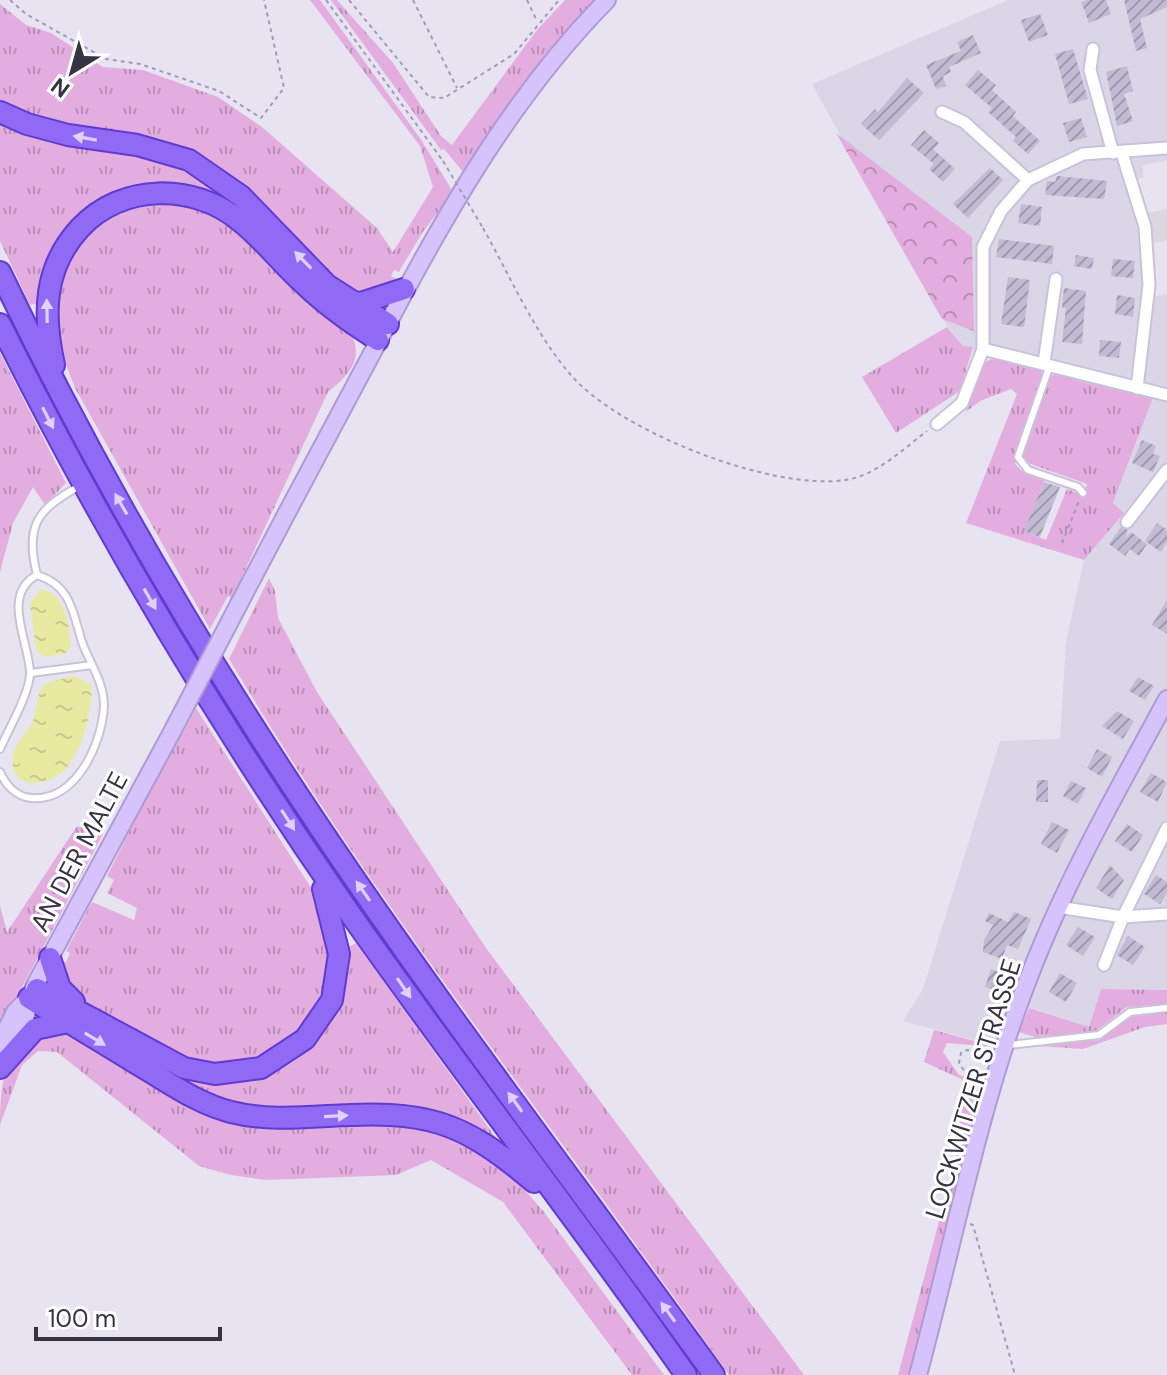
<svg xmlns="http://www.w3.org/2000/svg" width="1167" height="1375" viewBox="0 0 1167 1375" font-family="'DM Sans',sans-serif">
<defs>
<pattern id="grass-tufts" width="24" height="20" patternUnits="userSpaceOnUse" patternTransform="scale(2)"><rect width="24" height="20" fill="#e3aedf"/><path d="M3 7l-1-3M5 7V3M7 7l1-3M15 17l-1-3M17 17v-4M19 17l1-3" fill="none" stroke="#b98eb6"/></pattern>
<pattern id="park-crowns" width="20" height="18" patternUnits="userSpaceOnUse" patternTransform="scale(2)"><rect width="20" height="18" fill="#e3aedf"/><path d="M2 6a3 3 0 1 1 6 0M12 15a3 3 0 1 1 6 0" fill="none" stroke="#b98eb6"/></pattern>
<pattern id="water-ripples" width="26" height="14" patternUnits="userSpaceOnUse" patternTransform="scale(2)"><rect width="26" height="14" fill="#e9eaa2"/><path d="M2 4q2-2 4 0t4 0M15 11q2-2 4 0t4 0" fill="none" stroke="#c8c98d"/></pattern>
<pattern id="building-hatch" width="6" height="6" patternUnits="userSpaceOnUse" patternTransform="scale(2)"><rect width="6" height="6" fill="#c1bcd4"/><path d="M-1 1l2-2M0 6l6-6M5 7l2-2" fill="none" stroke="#9e9aae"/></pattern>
</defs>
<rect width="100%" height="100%" fill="#e7e3f0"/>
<!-- residential -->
<path fill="#dbd5e8" d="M1008,0H1167V160L1143,165V178L1135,180L1153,243L1156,296L1167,294V990L1101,989L1089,1027L1012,1002L996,1046L903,1021L923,989L1000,741L1060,739L1066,642L1084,560L1124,513L1113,504L1154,395L995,357L973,355V347L963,346L942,319L812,84Z"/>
<!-- grass -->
<g fill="url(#grass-tufts)">
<path d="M310,0H320L422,141L453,192L422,233L399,272L394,270L391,276L396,279C379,292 364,297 344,291L227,176L0,105V4L26,25L51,33L103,67L143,70L218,97L262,127L377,228L393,252L433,187L420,146Z"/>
<path d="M331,0H337L393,63L441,136L452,145L537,30L565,0H599L464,173L444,149L441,150Z"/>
<path d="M0,120L168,159L219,186L305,272L231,205L103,201L38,303L30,305L0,241Z"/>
<path d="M155,200L183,203L223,218L351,334C365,359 347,377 328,392L232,598L228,596L210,629L75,388L58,344L57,282L81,238L118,210Z"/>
<path d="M947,327L963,346L973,347L960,391L896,433L862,377Z"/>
<path d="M0,353L66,483L45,505L33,487L13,523L0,572Z"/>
<path d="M995,357L1046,369L1015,464L1022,471L1045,479L1025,531L1046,540L1067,489L1083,495L1087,484L1025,462L1021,456L1048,378L1058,372L1154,395L1113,503L1124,513L1084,560L966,523L1017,394L1011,389L980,401L966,412L984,363Z"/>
<path d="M269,578L275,591L278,618L317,692L486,948L804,1375H729C563,1137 378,910 229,659Z"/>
<path d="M196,708L320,902L332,948L326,996L310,1023L259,1060L236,1066L185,1061L80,1001L67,988L61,961L66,962L70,953L66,951L92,902L134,920L137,908L107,893L114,880L107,876L179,734L182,735Z"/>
<path d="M77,826L103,834L0,1029V906L7,932Z"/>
<path d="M356,943L496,1138L480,1132L286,1113L211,1098L154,1062C178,1065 246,1079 265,1074C318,1061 349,997 347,948Z"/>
<path d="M1101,989L1167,990V1004L1127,1007L1092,1034L1035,1037L1019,1032L1029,1008L1089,1027Z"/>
<path d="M1145,1011H1167V1024L1145,1027L1083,1049L1024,1045L1100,1040L1134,1013Z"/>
<path d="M66,1029L207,1109L383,1119L439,1128L503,1165L544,1212L664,1375H632L503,1202L431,1160L396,1175L266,1180L231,1175L199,1166L57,1052L38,1051L22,1065L0,1125C0,1100 1,1060 24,1044C35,1036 54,1033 66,1029Z"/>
<path d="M934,1030L996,1047L947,1043L943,1052L959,1075L985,1084V1088L973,1114L971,1134L911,1375H898L961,1139L960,1121L968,1082L924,1062Z"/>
</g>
<!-- park -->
<path fill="url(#park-crowns)" d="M836,133L972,237L974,331L942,319Z"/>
<!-- parking -->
<path fill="#dad8de" d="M1167,209V240L1153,243L1147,213Z"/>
<!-- water -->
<g fill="url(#water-ripples)">
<path d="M41,589C65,592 69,625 71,645L66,653L45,657L36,650L30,603Z"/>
<path d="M74,676L92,685C91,712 85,744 68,766C51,788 8,792 13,756C15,741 30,732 34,718C43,683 34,685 74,676Z"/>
</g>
<!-- building -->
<g fill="url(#building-hatch)">
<path d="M1087,0H1106L1111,14L1089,23L1081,2Z"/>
<path d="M1124,0H1167V7L1140,19L1147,48L1136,51Z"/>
<path d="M1040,14L1048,35L1029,42L1021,20Z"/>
<path d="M973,35L981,53L949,67L951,72L943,76L946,86L936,89L926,65L961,51L957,42Z"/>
<path d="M1073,49L1088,99L1069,104L1055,54Z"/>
<path d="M1127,66L1133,91L1124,94L1133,121L1117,126L1106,72Z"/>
<path d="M978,70L996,85L992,90L1016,112L1013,116L1040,141L1028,154L1013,141L1016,137L988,112L992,108L965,85Z"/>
<path d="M907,78L924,93L879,140L861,124L875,109L878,112Z"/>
<path d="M1081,118L1087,137L1069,142L1063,123Z"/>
<path d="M924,130L939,143L933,149L955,169L943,182L929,169L934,164L911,145Z"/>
<path d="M990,168L1003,180L968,218L953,204Z"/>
<path d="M1057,176L1107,181L1104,199L1045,195L1047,181L1055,182Z"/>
<path d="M1021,204L1042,207L1040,226L1018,223Z"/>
<path d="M999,239L1054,246L1052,264L996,257Z"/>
<path d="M1076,255L1094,258L1092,269L1074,266Z"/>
<path d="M1113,259L1135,261L1133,278L1111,276Z"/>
<path d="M1008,277L1030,280L1024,327L1001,324Z"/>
<path d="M1064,288L1086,291L1082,344L1062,342L1066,308H1062Z"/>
<path d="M1117,295L1135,298L1133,317L1115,314Z"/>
<path d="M1100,340L1121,342L1119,358L1099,356Z"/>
<path d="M1142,440L1156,446L1153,454L1160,456L1153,472L1132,463Z"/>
<path d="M1044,482L1060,487L1040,537L1024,531Z"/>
<path d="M1157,523L1167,530V542L1161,552L1145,541Z"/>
<path d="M1121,527L1128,530L1125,538L1131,532L1147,544L1139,556L1130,549L1125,556L1109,544Z"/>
<path d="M1167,600V634L1152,625Z"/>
<path d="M1138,677L1154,686L1145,700L1129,691Z"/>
<path d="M1117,711L1134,721L1123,739L1102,726Z"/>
<path d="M1097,749L1112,757L1102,777L1087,768Z"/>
<path d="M1151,773L1167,782L1158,802L1140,792Z"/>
<path d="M1037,780H1048V802H1036Z"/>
<path d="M1071,781L1086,788L1078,804L1063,796Z"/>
<path d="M1052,822L1069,830L1057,853L1041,844Z"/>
<path d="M1127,824L1143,835L1132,852L1115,841Z"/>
<path d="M1110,865L1124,880L1112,899L1096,888Z"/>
<path d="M1156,875L1167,882V893L1160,904L1144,894Z"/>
<path d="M1014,912L1031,919L1018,949L1007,945L1002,959L983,952L984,940L993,925L985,921L989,913L1008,922Z"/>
<path d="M1078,927L1095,937L1083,956L1066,945Z"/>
<path d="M1128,936L1145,947L1133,965L1117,955Z"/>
<path d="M991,969L1007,975L1001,992L985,987Z"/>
<path d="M1060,973L1077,983L1066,1002L1049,992Z"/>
</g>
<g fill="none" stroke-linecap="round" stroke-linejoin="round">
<!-- lane casing -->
<g stroke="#c9c3d9" stroke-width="10">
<g id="lane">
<path d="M1050,365L1018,457L1028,470L1078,487L1083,493"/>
<path d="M37,575C25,527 36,509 80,486"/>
<path d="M31,673L92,665"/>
<path d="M0,749C8,730 30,693 30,673C30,644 0,595 37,575"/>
<path d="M0,772C5,784 16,797 31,798C76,802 102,744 104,706C104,682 90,664 82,642C73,613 71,585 37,575"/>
<path d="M1009,1045L1099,1035L1130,1012L1167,1008"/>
</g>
</g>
<!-- street casing -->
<g stroke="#c9c3d9" stroke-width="15">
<g id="street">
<path d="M1093,49L1090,70L1113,153"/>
<path d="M942,112L964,122L1028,180"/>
<path d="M1122,153L1145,227L1149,285L1137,388"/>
<path d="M983,349L1167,395"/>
<path d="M1044,363L1056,279"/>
<path d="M937,424L962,403L983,349V247L1001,211L1028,180L1083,154L1167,148"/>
<path d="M1127,522L1167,470"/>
<path d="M1058,907L1123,917L1167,914"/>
<path d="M1104,965L1123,917L1167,828"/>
</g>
</g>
<!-- secondary casing -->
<g stroke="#ae9ad4" stroke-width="20">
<g id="secondary">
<path d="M240,602C288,510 337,419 386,327C447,211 514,94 607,0"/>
<path d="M0,1042L15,1012L28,999"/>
<path d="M8,1052L25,1018L34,987L173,730"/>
<path d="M918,1375C954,1242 979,1105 1029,977C1066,880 1118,790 1167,699"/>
</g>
</g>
<!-- highway casing -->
<g stroke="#603bd2" stroke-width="24">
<g id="highway">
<path d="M0,112L27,124L68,135L137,145L189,160L241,196L327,285L388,324"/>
<path d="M0,272C92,465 201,651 320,828C445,1014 583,1193 714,1375"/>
<path d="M351,302L361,303L404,289"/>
<path d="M0,324C100,526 216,720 344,905C455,1064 575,1216 686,1375"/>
<path d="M54,365C43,315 43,268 80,228C122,183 194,183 240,221C263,239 280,262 301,281C324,304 351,323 378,340"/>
<path d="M50,958L60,988L74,1002"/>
<path d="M37,989L184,1068L215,1074L261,1068L305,1039L332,1000L339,954L323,889"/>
<path d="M29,998C67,1021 105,1044 144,1068C171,1084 199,1104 231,1112C263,1120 295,1118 328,1116C425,1110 460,1119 534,1182"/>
<path d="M0,1068L35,1029L68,1022"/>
</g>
</g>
<!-- path -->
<g stroke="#a299bc" stroke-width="2" stroke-dasharray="4 4" stroke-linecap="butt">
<path d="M10,0L26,14L106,59L140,64L219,91L261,118L284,88L264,0"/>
<path d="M326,0L443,161"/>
<path d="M349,0L429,97L444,98L514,54L559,0"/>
<path d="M413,0L457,88"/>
<path d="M527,0L537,21"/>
<path d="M483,228C510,276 534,332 570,374C618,431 771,491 845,480C876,476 903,449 927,431"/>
<path d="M1062,543L1079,501"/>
<path d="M978,1077L965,1072L959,1063L961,1053L967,1050L987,1052"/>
<path d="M970,1224L973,1225L1015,1375"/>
</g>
<!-- lane -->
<use href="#lane" stroke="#fff" stroke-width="6"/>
<!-- street -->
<use href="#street" stroke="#fff" stroke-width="11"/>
<!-- secondary -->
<use href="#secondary" stroke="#d7c3fb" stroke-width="16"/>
<!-- highway -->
<use href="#highway" stroke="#906af4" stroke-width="20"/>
<!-- secondary-bridge casing -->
<g stroke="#ae9ad4" stroke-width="20" stroke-linecap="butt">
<path id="secondary-bridge" d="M173,730L240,602"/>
</g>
<!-- path-bridge -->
<path stroke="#a299bc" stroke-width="2" stroke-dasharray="4 4" stroke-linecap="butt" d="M443,161L483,228"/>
<!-- secondary-bridge -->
<use href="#secondary-bridge" stroke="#d7c3fb" stroke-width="16"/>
</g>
<!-- one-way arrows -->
<defs><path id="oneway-solid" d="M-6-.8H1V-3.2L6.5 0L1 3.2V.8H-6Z" transform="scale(2)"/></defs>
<g fill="#ded2fc">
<use href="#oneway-solid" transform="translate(85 138) rotate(-170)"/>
<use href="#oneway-solid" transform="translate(303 260) rotate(-134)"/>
<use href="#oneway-solid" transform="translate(47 311) rotate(-91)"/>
<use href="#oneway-solid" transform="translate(48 418) rotate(63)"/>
<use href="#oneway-solid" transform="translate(121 504) rotate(-120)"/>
<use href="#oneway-solid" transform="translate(150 599) rotate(60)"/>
<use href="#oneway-solid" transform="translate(288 820) rotate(57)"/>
<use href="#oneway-solid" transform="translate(363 891) rotate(-125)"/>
<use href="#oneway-solid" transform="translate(404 988) rotate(55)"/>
<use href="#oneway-solid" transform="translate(95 1039) rotate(31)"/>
<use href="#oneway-solid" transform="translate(515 1102) rotate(-126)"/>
<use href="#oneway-solid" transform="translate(336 1116) rotate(-3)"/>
<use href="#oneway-solid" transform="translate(668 1312) rotate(-126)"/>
</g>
<g text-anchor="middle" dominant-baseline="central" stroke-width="6" stroke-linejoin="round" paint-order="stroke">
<!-- street labels -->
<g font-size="26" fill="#373442" stroke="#fff">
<text transform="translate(79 852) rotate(-62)">AN DER MALTE</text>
<text transform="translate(973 1089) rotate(-73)">LOCKWITZER STRASSE</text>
</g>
</g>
<!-- north arrow -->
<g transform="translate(72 72) rotate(217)" stroke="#ffffff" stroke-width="6" paint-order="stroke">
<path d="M0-6L14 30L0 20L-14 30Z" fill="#373442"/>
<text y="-12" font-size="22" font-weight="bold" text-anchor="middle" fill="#373442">N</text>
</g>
<!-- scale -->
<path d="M36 1327v12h184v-12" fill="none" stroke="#373442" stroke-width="4"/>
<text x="48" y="1327" font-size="24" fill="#373442" stroke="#ffffff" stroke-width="6" paint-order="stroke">100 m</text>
</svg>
